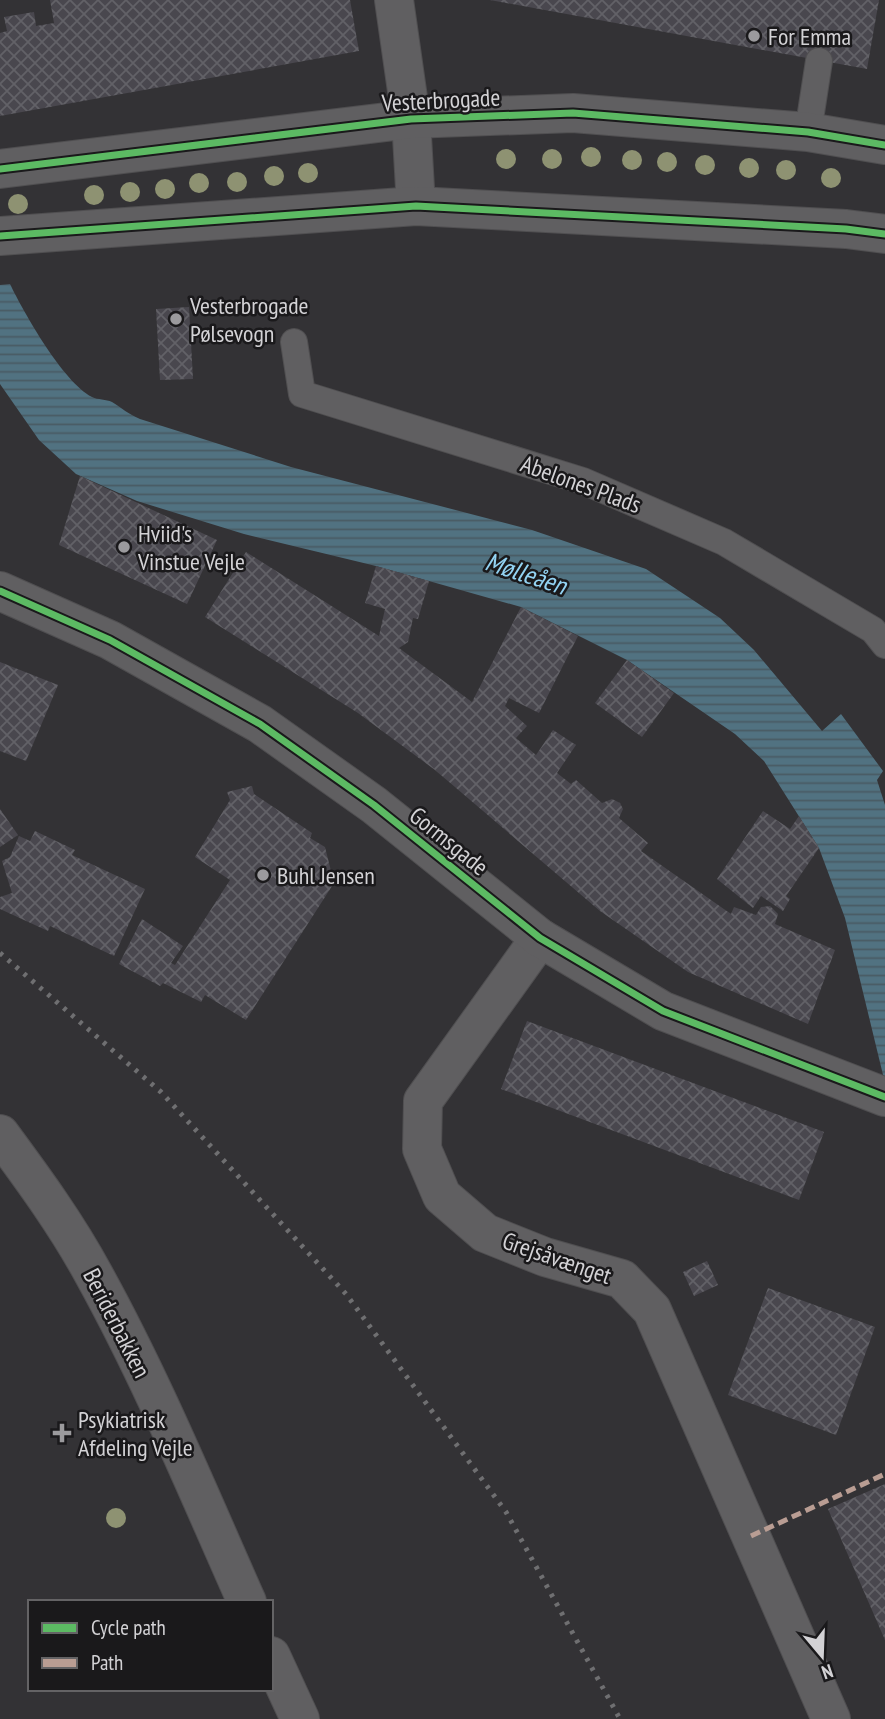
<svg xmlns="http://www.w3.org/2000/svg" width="885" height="1719" viewBox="0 0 885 1719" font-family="'PT Sans Narrow',sans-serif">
<defs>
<pattern id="water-rules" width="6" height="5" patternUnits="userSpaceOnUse" patternTransform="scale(1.75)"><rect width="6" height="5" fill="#517281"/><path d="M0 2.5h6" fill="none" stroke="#495b64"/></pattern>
<pattern id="building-cross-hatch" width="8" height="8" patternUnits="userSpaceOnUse" patternTransform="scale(1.75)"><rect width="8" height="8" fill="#49474e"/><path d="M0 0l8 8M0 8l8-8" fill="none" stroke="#626167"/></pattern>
</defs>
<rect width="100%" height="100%" fill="#333235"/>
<!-- water -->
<path fill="url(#water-rules)" d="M10,284C24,313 63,382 92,397C98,400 106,399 112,402C122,408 128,414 140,419L291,467L532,530L646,569L720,618L754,650L822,731L841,714L883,771L877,780L885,805V1083L845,918L819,848L764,761L735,734L627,660L521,607L376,566L244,534L137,501L76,474L39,440L0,384V285Z"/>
<!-- building -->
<g fill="url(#building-cross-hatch)">
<path d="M50,0H350L359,51L0,116V33L7,31L4,17L34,12L36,26L54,23Z"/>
<path d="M490,0H879L867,69Z"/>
<path d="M189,307L193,379L160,380L156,309Z"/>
<path d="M80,476L217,540L187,604L59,545Z"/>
<path d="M246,552L379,636L385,609L365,603L376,566L429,581L418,619L413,618L408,642L399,648L472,702L521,607L578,636L539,713L509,698L505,706L527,726L516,738L536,755L553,730L576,745L557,773L571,784L576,780L602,803L612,799L620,803L623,809L619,818L648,843L641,851L731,914L734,907L756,915L761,907L770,906L778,914L775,924L835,950L808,1024L688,972L600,911L435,770L358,713L205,617Z"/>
<path d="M627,660L674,693L642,737L595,703Z"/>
<path d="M0,662L58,685L26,761L0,751Z"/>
<path d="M252,786L254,794L312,833L310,838L325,847L334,883L246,1020L205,995L201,1002L163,983L160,986L119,964L142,919L183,946L171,963L175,965L230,880L195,857L230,800L227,792Z"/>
<path d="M0,809L18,835L0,847Z"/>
<path d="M763,811L790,829L799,816L819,848L786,896L790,899L783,911L761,896L753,908L717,879Z"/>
<path d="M35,831L75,850L72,855L145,889L114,956L50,926L48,931L0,909V897L12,893L2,861L10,857L19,836L30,841Z"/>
<path d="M527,1021L824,1132L799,1200L501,1089Z"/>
<path d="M707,1261L718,1285L694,1296L683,1272Z"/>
<path d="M768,1288L875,1327L836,1435L728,1395Z"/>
<path d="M885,1484V1640L828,1509Z"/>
</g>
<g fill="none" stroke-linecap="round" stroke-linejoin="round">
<!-- service casing -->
<g stroke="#504f51" stroke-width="28">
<g id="service">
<path d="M808,132L819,61"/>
<path d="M294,342L302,394L583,481L724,542L873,630L885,645"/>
</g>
</g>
<!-- minor casing -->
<g stroke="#504f51" stroke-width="40">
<g id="minor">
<path d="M394,0L411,119L416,206"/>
<path d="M540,938L423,1101L422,1149L442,1196L485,1233L545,1257L622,1279L652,1310L831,1719"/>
<path d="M0,1134C34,1180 67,1225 94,1275C152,1380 198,1492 247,1602"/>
<path d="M271,1656L300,1719"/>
</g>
</g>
<!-- tertiary casing -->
<g stroke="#504f51" stroke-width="40">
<path id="tertiary" d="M0,591L110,640L260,724L374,805L540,938L663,1011L885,1097"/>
</g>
<!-- secondary casing -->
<g stroke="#504f51" stroke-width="40">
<g id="secondary">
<path d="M0,169L411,119L573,113L808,132L885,145"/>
<path d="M0,236L416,206L846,229L885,234"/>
</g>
</g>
<!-- service -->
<use href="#service" stroke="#605f61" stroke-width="26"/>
<!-- minor -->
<use href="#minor" stroke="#605f61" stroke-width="38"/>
<!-- tertiary -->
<use href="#tertiary" stroke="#605f61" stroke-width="38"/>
<!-- secondary -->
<use href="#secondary" stroke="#605f61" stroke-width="38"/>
<!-- rail -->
<path stroke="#6f6f71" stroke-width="5" stroke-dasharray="3.5 7" stroke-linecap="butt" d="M0,953L161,1092L346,1294L506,1512L620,1719"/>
<!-- quiet -->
<path stroke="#b99d93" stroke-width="5" stroke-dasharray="10 5" stroke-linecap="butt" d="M751,1536L885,1474"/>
<!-- cycleway casing -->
<g stroke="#1a191b" stroke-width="11">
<g id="cycleway">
<path d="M0,169L411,119L573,113L808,132L885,145"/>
<path d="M0,236L416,206L846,229L885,234"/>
<path d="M0,591L110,640L260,724L374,805L540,938L663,1011L885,1097"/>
</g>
</g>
<!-- cycleway -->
<use href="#cycleway" stroke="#5cba63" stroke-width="7"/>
</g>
<!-- trees -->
<g fill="#8e9272">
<circle cx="591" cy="157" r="10"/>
<circle cx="506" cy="159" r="10"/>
<circle cx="552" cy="159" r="10"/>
<circle cx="632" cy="160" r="10"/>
<circle cx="667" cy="162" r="10"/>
<circle cx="705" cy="165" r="10"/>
<circle cx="749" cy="168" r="10"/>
<circle cx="786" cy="170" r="10"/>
<circle cx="308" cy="173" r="10"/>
<circle cx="274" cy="176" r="10"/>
<circle cx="831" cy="178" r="10"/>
<circle cx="237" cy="182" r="10"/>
<circle cx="199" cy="183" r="10"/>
<circle cx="165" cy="189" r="10"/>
<circle cx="130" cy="192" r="10"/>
<circle cx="94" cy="195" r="10"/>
<circle cx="18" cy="204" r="10"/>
<circle cx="116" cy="1518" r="10"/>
</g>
<!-- markers -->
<g fill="#9b9a9d" stroke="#1a191b" stroke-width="2.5">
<circle cx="754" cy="36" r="7"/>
<circle cx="176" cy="319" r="7"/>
<circle cx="124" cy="547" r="7"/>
<circle cx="263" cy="875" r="7"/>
<path d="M58.5 1422.5h7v7h7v7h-7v7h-7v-7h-7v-7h7z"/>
</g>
<g text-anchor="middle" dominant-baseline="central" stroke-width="5" stroke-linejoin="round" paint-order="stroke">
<!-- poi labels -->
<g font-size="24" fill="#d3d2d5" stroke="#1a191b" text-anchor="start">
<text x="768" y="36">For Emma</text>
<text x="190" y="305">Vesterbrogade<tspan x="190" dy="28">Pølsevogn</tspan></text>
<text x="138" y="533">Hviid's<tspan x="138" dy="28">Vinstue Vejle</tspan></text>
<text x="277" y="875">Buhl Jensen</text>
<text x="78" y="1419">Psykiatrisk<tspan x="78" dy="28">Afdeling Vejle</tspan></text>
</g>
<!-- street labels -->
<g font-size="24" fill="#d3d2d5" stroke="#1a191b">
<text transform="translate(441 100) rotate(-3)">Vesterbrogade</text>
<text transform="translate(581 484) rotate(20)">Abelones Plads</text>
<text transform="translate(449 841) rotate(39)">Gormsgade</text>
<text transform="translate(557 1258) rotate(19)">Grejsåvænget</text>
<text transform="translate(117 1323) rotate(63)">Beriderbakken</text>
</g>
<!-- water labels -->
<g font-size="26" font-style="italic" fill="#93d3f3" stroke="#1a191b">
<text transform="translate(526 573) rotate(18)">Mølleåen</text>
</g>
</g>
<!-- legend -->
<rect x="28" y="1600" width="245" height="91" fill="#1a191b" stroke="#646365" stroke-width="2"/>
<rect x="42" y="1623" width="35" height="10" fill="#5cba63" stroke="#646365" stroke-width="2"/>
<text x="91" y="1635" font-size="21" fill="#d3d2d5">Cycle path</text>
<rect x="42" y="1658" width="35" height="10" fill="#b99d93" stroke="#646365" stroke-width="2"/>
<text x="91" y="1670" font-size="21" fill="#d3d2d5">Path</text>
<!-- north arrow -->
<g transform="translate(822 1656) rotate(161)" stroke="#1a191b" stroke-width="5" paint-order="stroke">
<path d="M0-5L12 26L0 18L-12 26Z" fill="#d3d2d5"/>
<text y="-10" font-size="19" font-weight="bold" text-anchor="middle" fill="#d3d2d5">N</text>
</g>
</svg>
